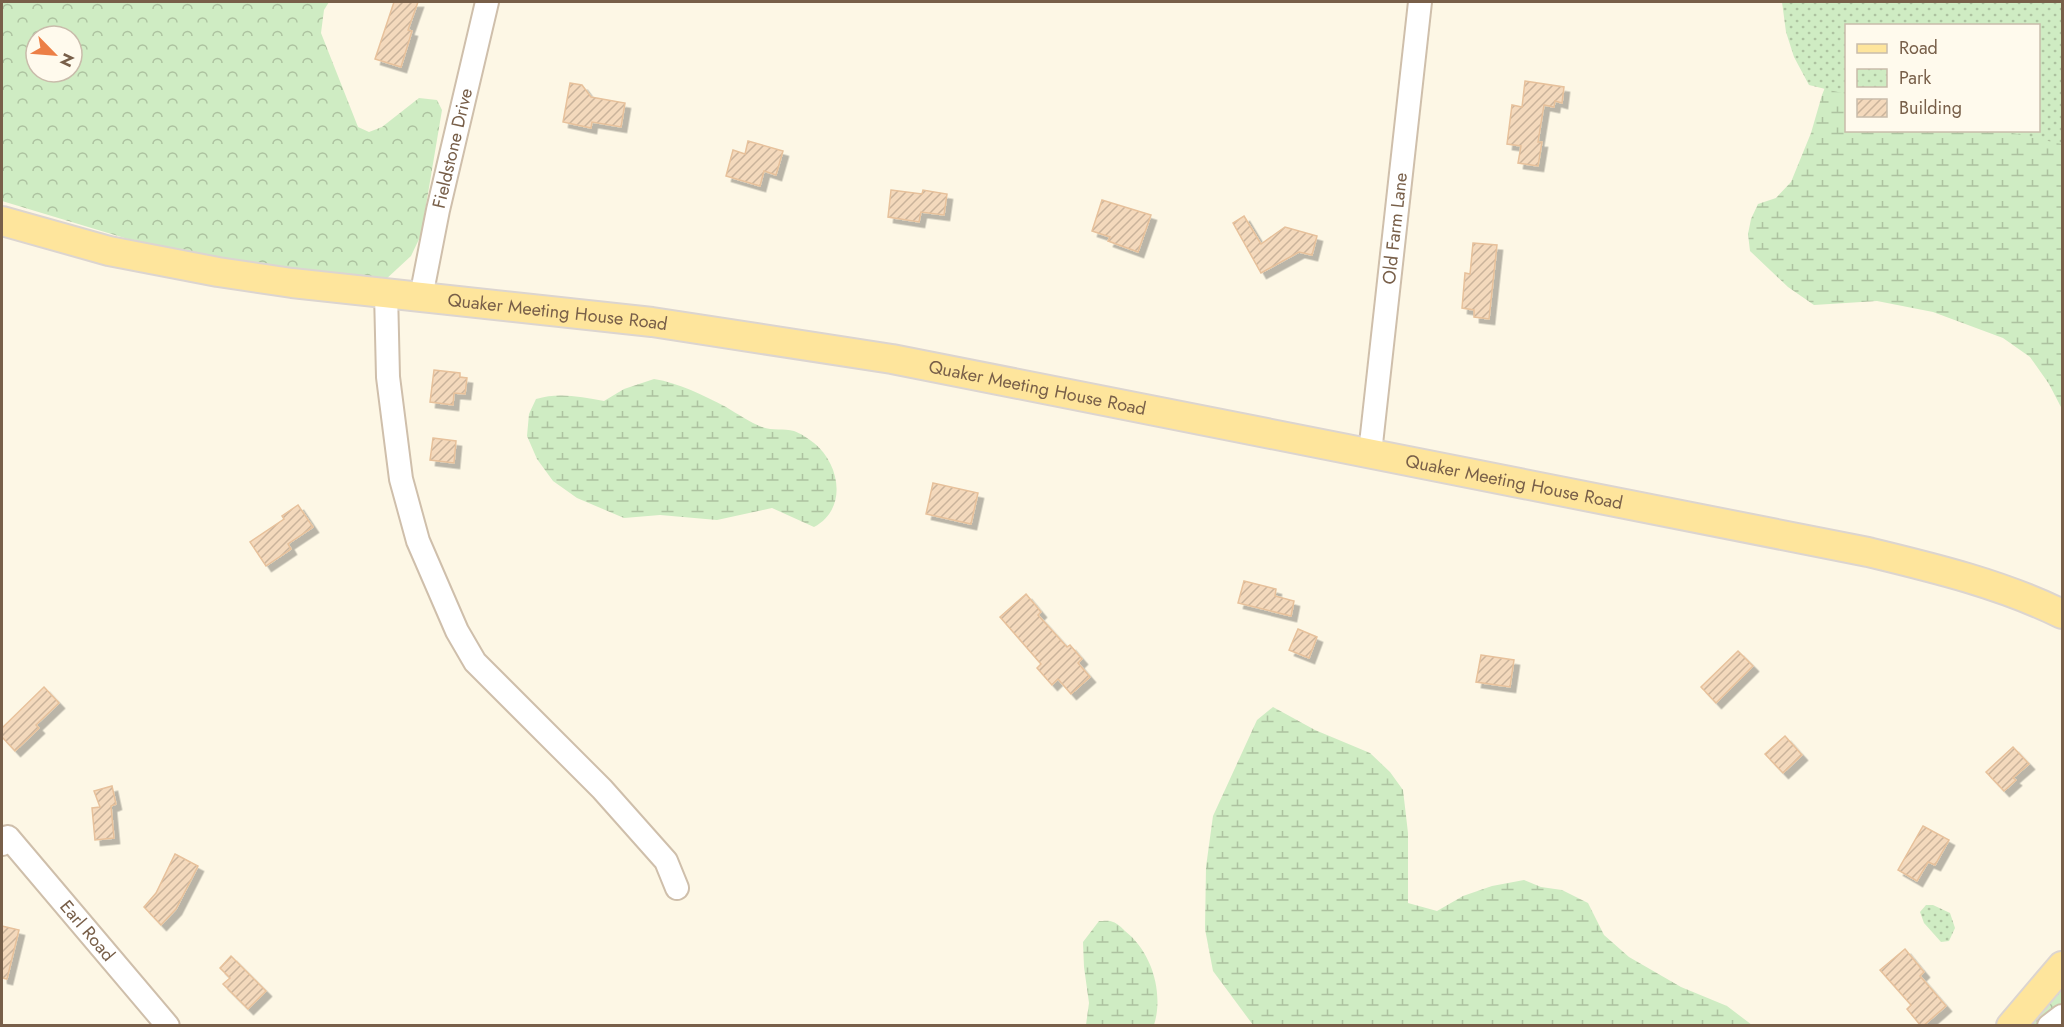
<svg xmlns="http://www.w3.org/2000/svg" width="2064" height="1027" viewBox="0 0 2064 1027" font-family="Jost,sans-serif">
<defs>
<pattern id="forest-crowns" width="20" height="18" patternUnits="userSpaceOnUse" patternTransform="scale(1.5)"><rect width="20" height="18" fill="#cfecc3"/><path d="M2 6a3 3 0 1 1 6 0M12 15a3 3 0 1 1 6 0" fill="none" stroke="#adc2a0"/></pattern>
<pattern id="wetland-marsh" width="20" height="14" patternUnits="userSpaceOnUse" patternTransform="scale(1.5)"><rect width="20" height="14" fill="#cfecc3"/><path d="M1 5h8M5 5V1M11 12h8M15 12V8" fill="none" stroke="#adc2a0"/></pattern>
<pattern id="park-dots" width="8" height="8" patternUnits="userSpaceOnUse" patternTransform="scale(1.5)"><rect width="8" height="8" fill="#cfecc3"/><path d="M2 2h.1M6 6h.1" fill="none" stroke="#adc2a0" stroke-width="1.8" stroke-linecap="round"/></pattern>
<pattern id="building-hatch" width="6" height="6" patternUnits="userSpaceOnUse" patternTransform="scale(1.5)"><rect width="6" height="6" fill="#f4d9bc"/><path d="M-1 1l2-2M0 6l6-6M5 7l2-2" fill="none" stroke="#cab39b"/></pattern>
<filter id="shadow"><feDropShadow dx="5.5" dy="5.5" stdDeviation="0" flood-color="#0004"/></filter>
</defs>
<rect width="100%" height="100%" fill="#fdf7e5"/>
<!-- forest -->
<g fill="url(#forest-crowns)" fill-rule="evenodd">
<path d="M2,2H329L324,10L321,33L358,127L369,132L382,127L419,98L437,100L442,110L421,235L411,256L384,281L220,258L128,239L2,201ZM36,36H72V72H36Z"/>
<path d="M2062,986V1008L2039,1025L2029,1026Z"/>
</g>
<!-- wetland -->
<g fill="url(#wetland-marsh)" fill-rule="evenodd">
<path d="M2062,2V409L2049,384L2030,357L2003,338L1933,312L1877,301L1814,305L1788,287L1750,251L1748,234L1751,219L1758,204L1776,198L1791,182L1811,133L1822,95L1840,50L1843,3ZM1846,26H2038V130H1846Z"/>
<path d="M654,379C679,383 703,395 726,407C738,414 749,422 762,427C773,431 784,428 794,431C800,433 809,439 814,443C840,464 848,509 814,527L772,508L717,520L660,515L624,518L577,498L553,481L537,459L527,436L529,414L536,399C559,392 581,397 604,401L624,389Z"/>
<path d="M1273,707L1315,730L1370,753L1390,772L1403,790L1408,833V903L1437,911L1463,896L1492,886L1524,880L1541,887L1562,890L1588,903L1604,935L1629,957L1681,987L1727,1006L1752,1025H1253L1213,971L1205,929L1206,867L1213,816L1257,720Z"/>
<path d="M1099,921C1103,921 1110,920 1113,922C1117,923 1122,928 1125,931C1152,952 1164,993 1154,1025H1086L1089,1003L1084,967L1083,942Z"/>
</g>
<!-- park -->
<g fill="url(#park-dots)">
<path d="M1782,2H2062V144L2003,131L2038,130V26H1846V94L1809,85L1794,57L1786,32Z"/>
<path d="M1926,905H1933L1950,913L1955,928L1949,941L1941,942L1924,923L1920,912Z"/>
</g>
<!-- building -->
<g fill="url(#building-hatch)" stroke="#e7c19b" stroke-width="1.5" filter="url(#shadow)">
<path d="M394,2H418L408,30L412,31L401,67L375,59Z"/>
<path d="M1525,81L1564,87L1562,103L1555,101L1554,107L1544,105L1538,142H1542L1538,166L1518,163L1521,146L1507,144L1512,105L1522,107Z"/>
<path d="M570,83L582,85L591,97L625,103L621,127L592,122L591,128L563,122Z"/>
<path d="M748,141L783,151L776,175L764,171L760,186L726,176L733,150L745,154Z"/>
<path d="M891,190L922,194L923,190L947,194L944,215L921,212L919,222L888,217Z"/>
<path d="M1102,200L1151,215L1138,252L1108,241L1110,237L1092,231Z"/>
<path d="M1244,216L1261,244L1285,227L1317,236L1312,255L1299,252L1261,273L1233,223Z"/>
<path d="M1473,243L1497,245L1489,319L1474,317V310L1462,308L1465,273L1470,274Z"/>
<path d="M434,370L460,373V377L467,378L465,394L454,393L453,405L430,402Z"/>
<path d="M433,438L456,441L454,463L430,460Z"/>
<path d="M933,483L978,493L971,524L926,514Z"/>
<path d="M298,505L313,527L288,544L291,549L266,566L250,542L284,519L282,516Z"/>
<path d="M1244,581L1276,589L1275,596L1294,601L1291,616L1238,603Z"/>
<path d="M1026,594L1041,612L1038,615L1067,647L1070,645L1082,659L1078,663L1090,677L1071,694L1058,679L1052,685L1037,668L1041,664L1000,617Z"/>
<path d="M1298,629L1317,637L1309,658L1289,650Z"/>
<path d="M1738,651L1753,666L1716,703L1701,687Z"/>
<path d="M1481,655L1514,660L1510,687L1476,682Z"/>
<path d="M44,687L59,703L36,725L39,728L15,751L2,737V728Z"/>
<path d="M1785,736L1802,755L1783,773L1765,754Z"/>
<path d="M2013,747L2029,764L2013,778L2016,780L2004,791L1986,772Z"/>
<path d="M112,786L116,804L111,806L114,838L95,840L92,808L100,807L94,791Z"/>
<path d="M1923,826L1949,840L1935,865L1928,862L1917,881L1898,870Z"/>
<path d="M175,854L198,866L176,909L161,925L144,907L156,893Z"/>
<path d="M2,926L19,930L7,979L2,978Z"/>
<path d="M1905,949L1924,972L1920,976L1946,1006L1923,1026H1921L1907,1009L1911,1005L1880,970Z"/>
<path d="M231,956L266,991L248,1009L223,984L230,978L220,968Z"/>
</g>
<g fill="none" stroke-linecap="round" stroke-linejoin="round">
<!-- minor casing -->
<g stroke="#cfbfab" stroke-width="26">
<g id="minor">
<path d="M386,292L388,377L401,479L418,541L457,631L475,662L602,789L666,861L677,888"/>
<path id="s1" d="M421,297L438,210L487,2"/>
<path id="s2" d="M1370,453L1420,2"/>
<path id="s3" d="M2,844L8,837L168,1026"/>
<path d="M2049,1026L2062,1016"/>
</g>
</g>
<!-- major casing -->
<g stroke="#dcd5d0" stroke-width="32">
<g id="major">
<path id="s4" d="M2,221L109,251L218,272L292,283L652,322L892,359L1868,552C1934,568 2001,584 2062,614"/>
<path d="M2011,1026L2062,966"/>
</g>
</g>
<!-- minor -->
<use href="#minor" stroke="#fff" stroke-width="22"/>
<!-- major -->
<use href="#major" stroke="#fee59c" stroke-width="28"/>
</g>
<g text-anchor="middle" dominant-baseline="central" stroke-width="6" stroke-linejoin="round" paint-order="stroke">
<!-- street labels -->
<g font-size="18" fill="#785f49" stroke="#fffaed">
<text stroke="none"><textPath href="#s1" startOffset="152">Fieldstone Drive</textPath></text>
<text stroke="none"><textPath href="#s2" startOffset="226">Old Farm Lane</textPath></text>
<text stroke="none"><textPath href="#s4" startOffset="564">Quaker Meeting House Road</textPath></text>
<text stroke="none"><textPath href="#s4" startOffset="1050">Quaker Meeting House Road</textPath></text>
<text stroke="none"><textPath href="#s4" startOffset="1536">Quaker Meeting House Road</textPath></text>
<text stroke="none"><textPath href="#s3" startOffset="132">Earl Road</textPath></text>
</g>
</g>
<!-- border -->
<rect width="2064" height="1027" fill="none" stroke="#785f49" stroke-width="6"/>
<!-- legend -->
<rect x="1845" y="24" width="195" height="108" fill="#fffaed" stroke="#c9bcab" stroke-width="1.5"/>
<rect x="1857" y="44" width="30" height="9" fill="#fee59c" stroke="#c9bcab" stroke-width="1.5"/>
<text x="1899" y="54" font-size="18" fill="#785f49">Road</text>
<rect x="1857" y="69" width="30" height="18" fill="url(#park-dots)" stroke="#c9bcab" stroke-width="1.5"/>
<text x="1899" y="84" font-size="18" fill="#785f49">Park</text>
<rect x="1857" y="99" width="30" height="18" fill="url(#building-hatch)" stroke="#c9bcab" stroke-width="1.5"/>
<text x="1899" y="114" font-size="18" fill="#785f49">Building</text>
<!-- north arrow -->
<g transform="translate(54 54) rotate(115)"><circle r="28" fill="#fffaed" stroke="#c9bcab" stroke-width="1.5"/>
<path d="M0-4.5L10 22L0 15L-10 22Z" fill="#ec7f46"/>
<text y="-9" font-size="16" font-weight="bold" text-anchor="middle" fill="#785f49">N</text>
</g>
</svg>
